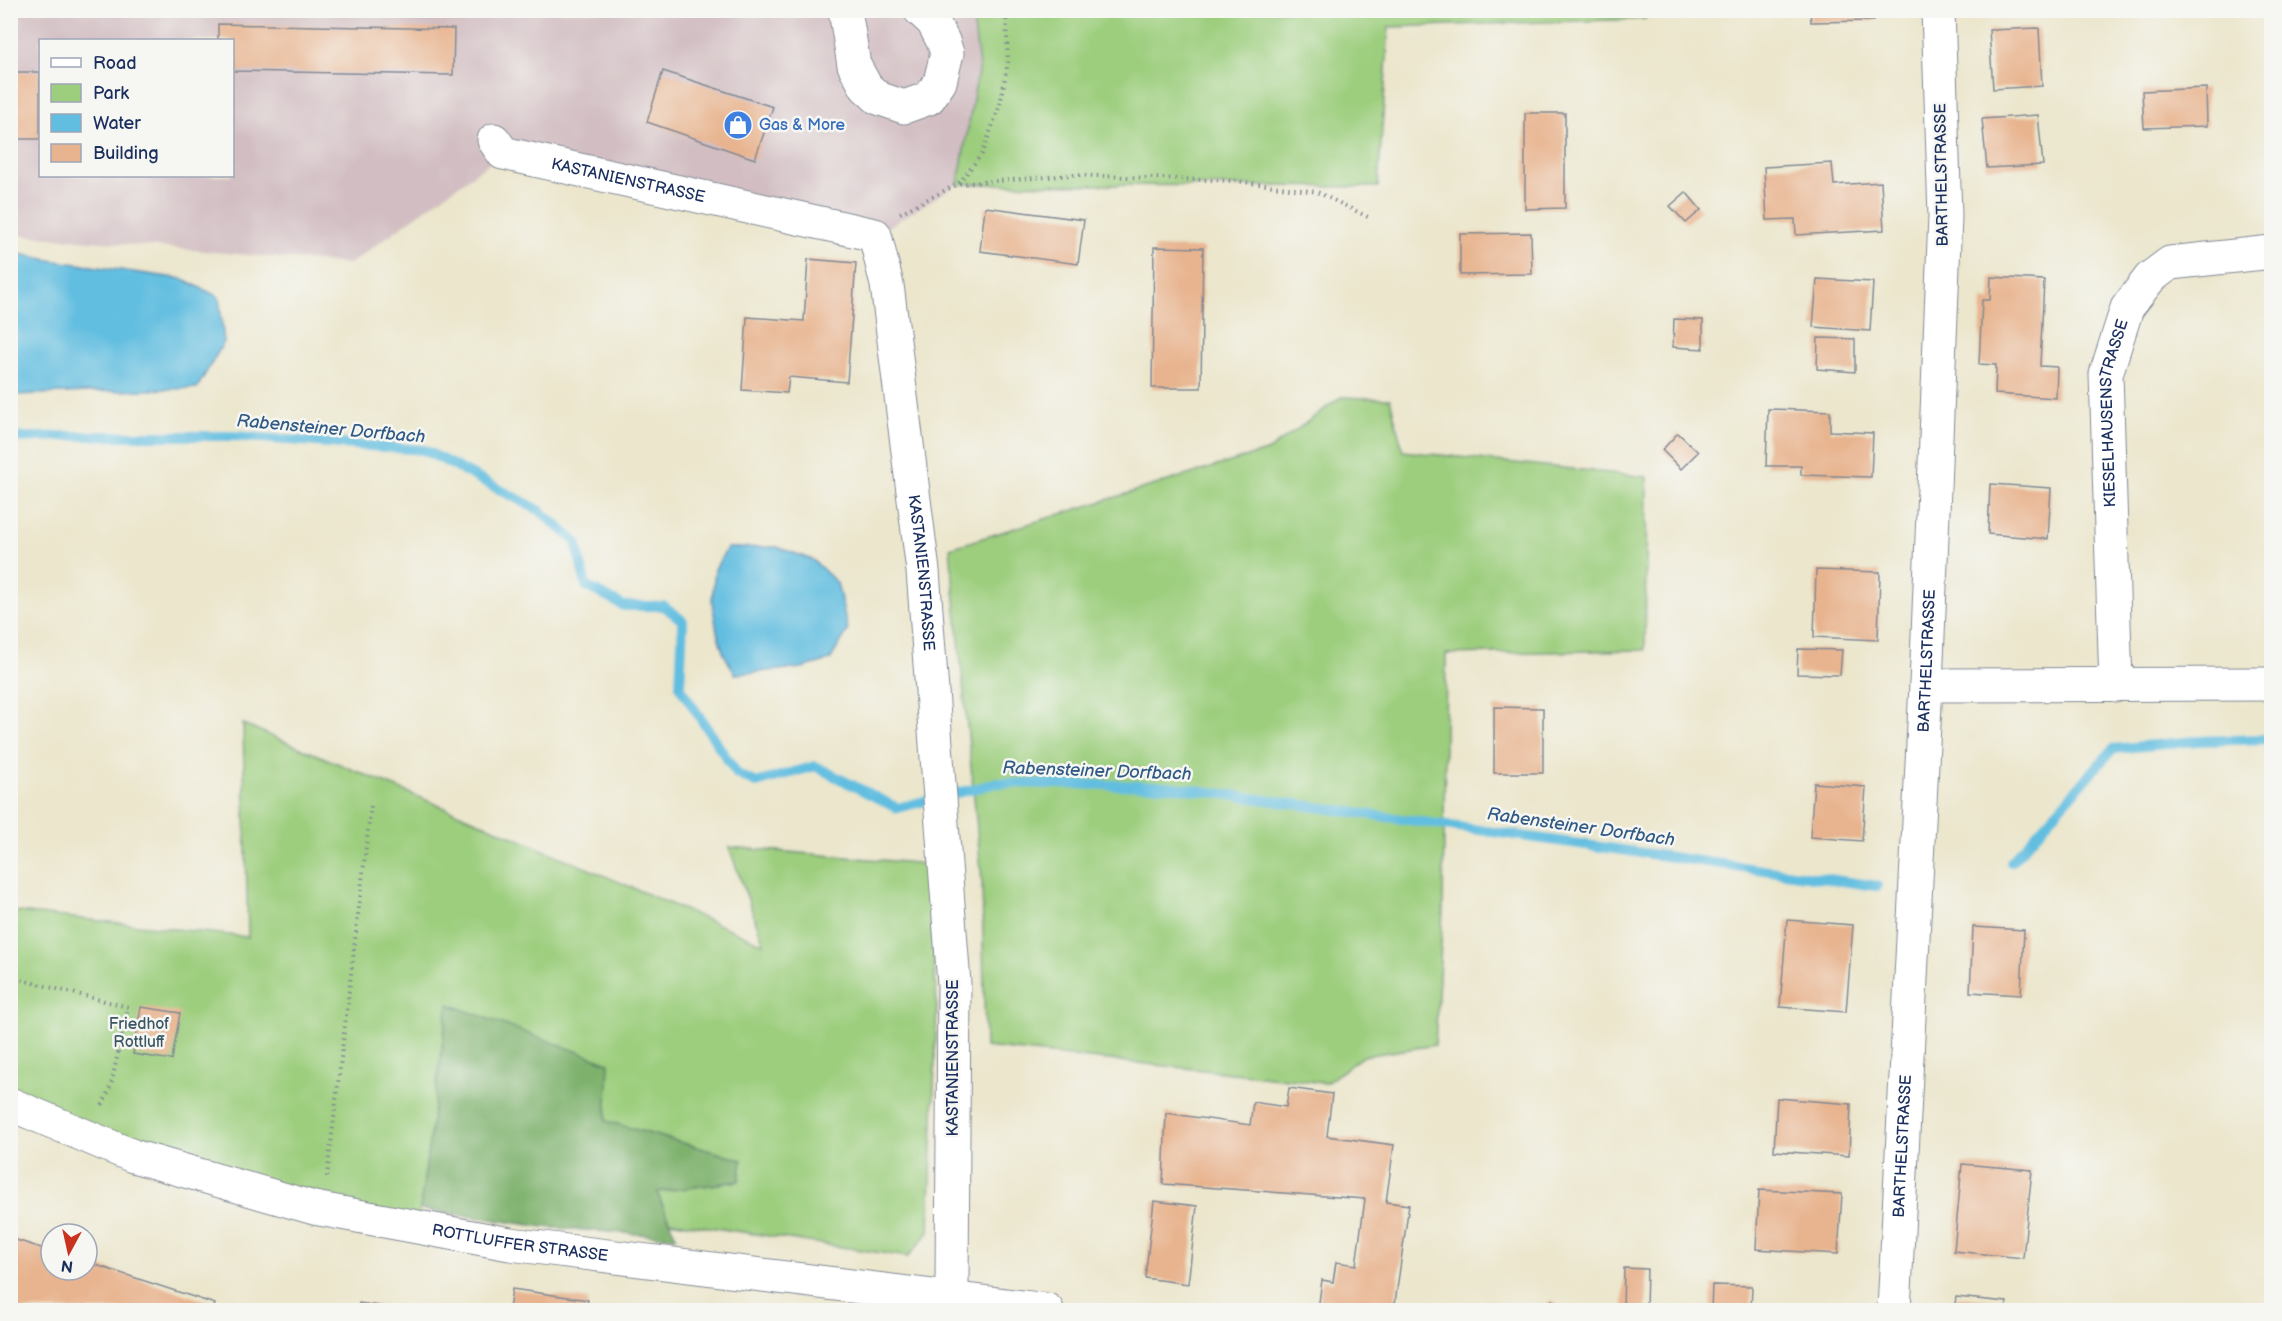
<svg xmlns="http://www.w3.org/2000/svg" width="2282" height="1321" viewBox="0 0 2282 1321" font-family="'Balsamiq Sans',sans-serif">
<rect width="100%" height="100%" fill="#f6f6f2"/>
<filter id="ink" filterUnits="userSpaceOnUse"><feTurbulence type="fractalNoise" baseFrequency=".0167" numOctaves="2"/><feDisplacementMap in="SourceGraphic" scale="12" xChannelSelector="R" yChannelSelector="G"/><feConvolveMatrix kernelMatrix="1 2 1 2 8 2 1 2 1" color-interpolation-filters="sRGB"/></filter>
<filter id="wash" filterUnits="userSpaceOnUse"><feTurbulence type="fractalNoise" baseFrequency=".008" numOctaves="4" result="noise"/><feDisplacementMap in="SourceGraphic" scale="24" xChannelSelector="R" yChannelSelector="G"/><feGaussianBlur stdDeviation="1.35" result="paint"/><feColorMatrix in="noise" values="0 0 0 0 0 0 0 0 0 0 0 0 0 0 0 0 0 1.4 0 .05"/><feComposite in="paint" operator="in"/></filter>
<g filter="url(#wash)">
<rect width="100%" height="100%" fill="#ebe6cc"/>
<!-- industrial -->
<path fill="#d2bec2" fill-rule="evenodd" d="M10,11H972L979,65L958,184L875,235L503,153L350,264L11,234ZM40,40H232V176H40Z"/>
<!-- green -->
<g fill="#9cce7d" stroke="#5c7e6e" stroke-width="1.5">
<path d="M972,11V10L1646,11L1645,19L1389,27L1378,187L958,184L979,66Z"/>
<path d="M1341,397L1390,399L1403,451L1647,477L1645,650L1446,654L1443,909L1435,1045L1363,1056L1326,1083L985,1047L982,881L950,548L1269,450Z"/>
<path d="M243,724L474,820L764,944L729,847L927,864L937,1004L929,1232L908,1257L669,1221L657,1192L739,1181L742,1160L606,1121L448,1005L417,1232L308,1213L11,1097L10,911L248,937Z"/>
</g>
<!-- forest -->
<path fill="#7db16c" stroke="#4c7065" stroke-width="1.5" d="M448,1004L609,1063L606,1121L742,1160L739,1181L657,1192L676,1237L544,1227L420,1209Z"/>
<!-- water -->
<g fill="#62bee0" stroke="#3e769f" stroke-width="1.5">
<path d="M10,252L49,260L183,279L219,297L224,342L197,388L11,395Z"/>
<path d="M777,547L813,560L837,583L848,630L830,660L802,668L735,674L723,652L717,631L712,601L715,569L727,548Z"/>
</g>
<g fill="none" stroke-linecap="round" stroke-linejoin="round">
<!-- stream -->
<g stroke="#62bee0" stroke-width="10">
<path d="M10,438L68,436H233L424,450L539,510L576,542L586,586L624,606H664L683,621L680,687L737,774L756,783L815,766L897,808L997,783L1167,786L1877,886"/>
<path d="M2011,862L2113,749L2196,741L2272,739"/>
</g>
</g>
<g id="blocks">
<!-- building -->
<g fill="#e8b48f">
<path d="M1810,10H1874V21L1811,22Z"/>
<path d="M218,24L454,29L453,75L232,71V40H218Z"/>
<path d="M2039,28L2042,86L1993,89L1989,30Z"/>
<path d="M663,71L773,107L755,159L647,122Z"/>
<rect x="10" y="72" width="30" height="67"/>
<path d="M2206,88L2207,126L2144,128L2142,91Z"/>
<path d="M1525,113H1565V208L1525,209Z"/>
<path d="M2038,115L2043,165L1987,168L1982,119Z"/>
<path d="M1832,163L1834,185L1881,182L1884,230L1796,235L1795,219L1767,220L1764,167Z"/>
<path d="M1686,192L1701,210L1686,223L1670,206Z"/>
<path d="M985,207L1084,220L1078,264L980,251Z"/>
<path d="M1531,233L1532,274L1460,275V234Z"/>
<path d="M1154,247L1203,248L1201,388H1152Z"/>
<path d="M808,259L856,263L847,382L789,377L787,393L742,390L747,317L804,321Z"/>
<path d="M1991,277L2044,280L2040,366L2057,367L2056,398L1995,394L1996,365L1979,364L1982,300H1990Z"/>
<path d="M1817,279L1873,282L1870,331L1813,327Z"/>
<path d="M1674,319L1703,320V349L1673,347Z"/>
<path d="M1818,338L1855,339V372L1817,369Z"/>
<path d="M1768,409L1830,411V431L1873,433L1871,477L1801,475V466H1766Z"/>
<path d="M1678,433L1698,452L1681,469L1662,450Z"/>
<path d="M1990,484L2051,488L2048,539L1988,534Z"/>
<path d="M1816,570L1880,572L1878,640L1814,637Z"/>
<path d="M1798,649L1842,650L1840,675L1797,674Z"/>
<path d="M1494,707L1543,708V773H1494Z"/>
<path d="M1814,783L1866,787L1862,841L1810,837Z"/>
<path d="M1787,920L1853,925L1846,1012L1780,1007Z"/>
<path d="M1973,927L2024,930L2021,995L1970,992Z"/>
<path d="M141,1007L180,1013L172,1060L133,1054Z"/>
<path d="M1289,1088L1332,1094L1327,1136L1394,1145L1386,1202L1409,1205L1394,1310H1318L1322,1280L1333,1282L1336,1262L1356,1265L1365,1199L1163,1184L1166,1113L1250,1125L1253,1102L1286,1107Z"/>
<path d="M1777,1098L1851,1104L1849,1156L1774,1151Z"/>
<path d="M1962,1164L2032,1170L2023,1258L1954,1251Z"/>
<path d="M1759,1190L1842,1194L1838,1254L1756,1249Z"/>
<path d="M1154,1201L1197,1206L1188,1284L1145,1278Z"/>
<path d="M13,1239L51,1251V1270H87V1262L215,1304L213,1310H19L10,1308V1247Z"/>
<path d="M1624,1268L1647,1269L1646,1310H1623Z"/>
<path d="M1712,1285L1752,1286L1751,1310H1711Z"/>
<path d="M512,1289L588,1300L586,1310H509Z"/>
<path d="M1956,1297L2007,1302L2006,1310H1954Z"/>
<path d="M1552,1300L1563,1310H1542Z"/>
<path d="M359,1303L397,1309V1310H358Z"/>
<path d="M643,1304L679,1309V1310H642Z"/>
</g>
</g>
</g>
<g filter="url(#ink)">
<use href="#blocks" fill-opacity="0" stroke="#838a95" stroke-width="1.5"/>
<g fill="none" stroke-linecap="round" stroke-linejoin="round">
<!-- minor casing -->
<g stroke="#838a95" stroke-width="35">
<g id="minor">
<path d="M845,10L854,65L866,87L878,98L904,107L929,98L940,82L947,53L943,41L933,22L920,10"/>
<path id="s1" d="M494,140L503,153L875,235L887,285L923,571L954,984L952,1285L953,1310"/>
<path d="M1926,685L2272,684"/>
<path id="s2" d="M2116,685L2106,374L2127,308L2150,278L2170,263L2272,252"/>
<path id="s3" d="M10,1104L133,1156L314,1208L510,1244L1047,1310"/>
<path id="s4" d="M1894,1310L1926,685L1945,216L1938,10"/>
</g>
</g>
<!-- path -->
<g stroke="#838a95" stroke-width="4" stroke-dasharray="1.5 4.5" stroke-linecap="butt">
<path d="M959,183L982,154L1000,105L1008,62L1006,10"/>
<path d="M900,213L958,184L1073,175L1236,181L1317,192L1370,218"/>
<path d="M10,977L128,1007L111,1085L102,1106"/>
<path d="M327,1177L371,805"/>
</g>
<!-- minor -->
<use href="#minor" stroke="#fff" stroke-width="33"/>
</g>
</g>
<!-- icons -->
<defs>
<g id="shop-disc" transform="scale(1.5)"><circle r="9.5" fill="#3f7fe0" stroke="#f6f6f2"/><path d="M-5-2.5h2.3a2.7 3.5 0 0 1 5.4 0H5L5.5 6h-11ZM-1.5-2.5h3a1.5 2.3 0 0 0-3 0Z" fill="#fff"/></g>
</defs>
<g fill-rule="evenodd">
<use href="#shop-disc" x="738" y="125"/>
</g>
<g text-anchor="middle" dominant-baseline="central" stroke-width="5" stroke-linejoin="round" paint-order="stroke">
<!-- shop labels -->
<g font-size="16" fill="#366cbe" stroke="#f6f6f2" text-anchor="start">
<text x="759" y="125">Gas &amp; More</text>
</g>
<!-- street labels -->
<g font-size="16" fill="#1b2f5e" stroke="#f6f6f2">
<text transform="translate(1942 175) rotate(-91)">BARTHELSTRASSE</text>
<text stroke="none"><textPath href="#s1" startOffset="144">KASTANIENSTRASSE</textPath></text>
<text stroke="none"><textPath href="#s2" startOffset="273">KIESELHAUSENSTRASSE</textPath></text>
<text stroke="none"><textPath href="#s1" startOffset="738">KASTANIENSTRASSE</textPath></text>
<text stroke="none"><textPath href="#s4" startOffset="650">BARTHELSTRASSE</textPath></text>
<text transform="translate(953 1058) rotate(-90)">KASTANIENSTRASSE</text>
<text stroke="none"><textPath href="#s4" startOffset="164">BARTHELSTRASSE</textPath></text>
<text stroke="none"><textPath href="#s3" startOffset="531">ROTTLUFFER STRASSE</textPath></text>
</g>
<!-- park labels -->
<g font-size="16" fill="#3b5766" stroke="#f6f6f2">
<text x="139" y="1024">Friedhof<tspan x="139" dy="18">Rottluff</tspan></text>
</g>
<!-- water labels -->
<g font-size="18" font-style="italic" fill="#305a85" stroke="#f6f6f2">
<text transform="translate(331 429) rotate(5)">Rabensteiner Dorfbach</text>
<text transform="translate(1097 771) rotate(2)">Rabensteiner Dorfbach</text>
<text transform="translate(1581 827) rotate(8)">Rabensteiner Dorfbach</text>
</g>
</g>
<!-- margin -->
<rect width="2282" height="1321" fill="none" stroke="#f6f6f2" stroke-width="36"/>
<!-- legend -->
<rect x="39" y="39" width="195" height="138" fill="#f6f6f2" stroke="#9ea6b7" stroke-width="1.5"/>
<rect x="51" y="58" width="30" height="9" fill="#ffffff" stroke="#9ea6b7" stroke-width="1.5"/>
<text x="93" y="69" font-size="18" fill="#1b2f5e">Road</text>
<rect x="51" y="84" width="30" height="18" fill="#9cce7d" stroke="#9ea6b7" stroke-width="1.5"/>
<text x="93" y="99" font-size="18" fill="#1b2f5e">Park</text>
<rect x="51" y="114" width="30" height="18" fill="#62bee0" stroke="#9ea6b7" stroke-width="1.5"/>
<text x="93" y="129" font-size="18" fill="#1b2f5e">Water</text>
<rect x="51" y="144" width="30" height="18" fill="#e8b48f" stroke="#9ea6b7" stroke-width="1.5"/>
<text x="93" y="159" font-size="18" fill="#1b2f5e">Building</text>
<!-- north arrow -->
<g transform="translate(69 1252) rotate(188)"><circle r="28" fill="#f6f6f2" stroke="#9ea6b7" stroke-width="1.5"/>
<path d="M0-4.5L10 22L0 15L-10 22Z" fill="#c8321e"/>
<text y="-9" font-size="16" font-weight="bold" text-anchor="middle" fill="#1b2f5e">N</text>
</g>
</svg>
